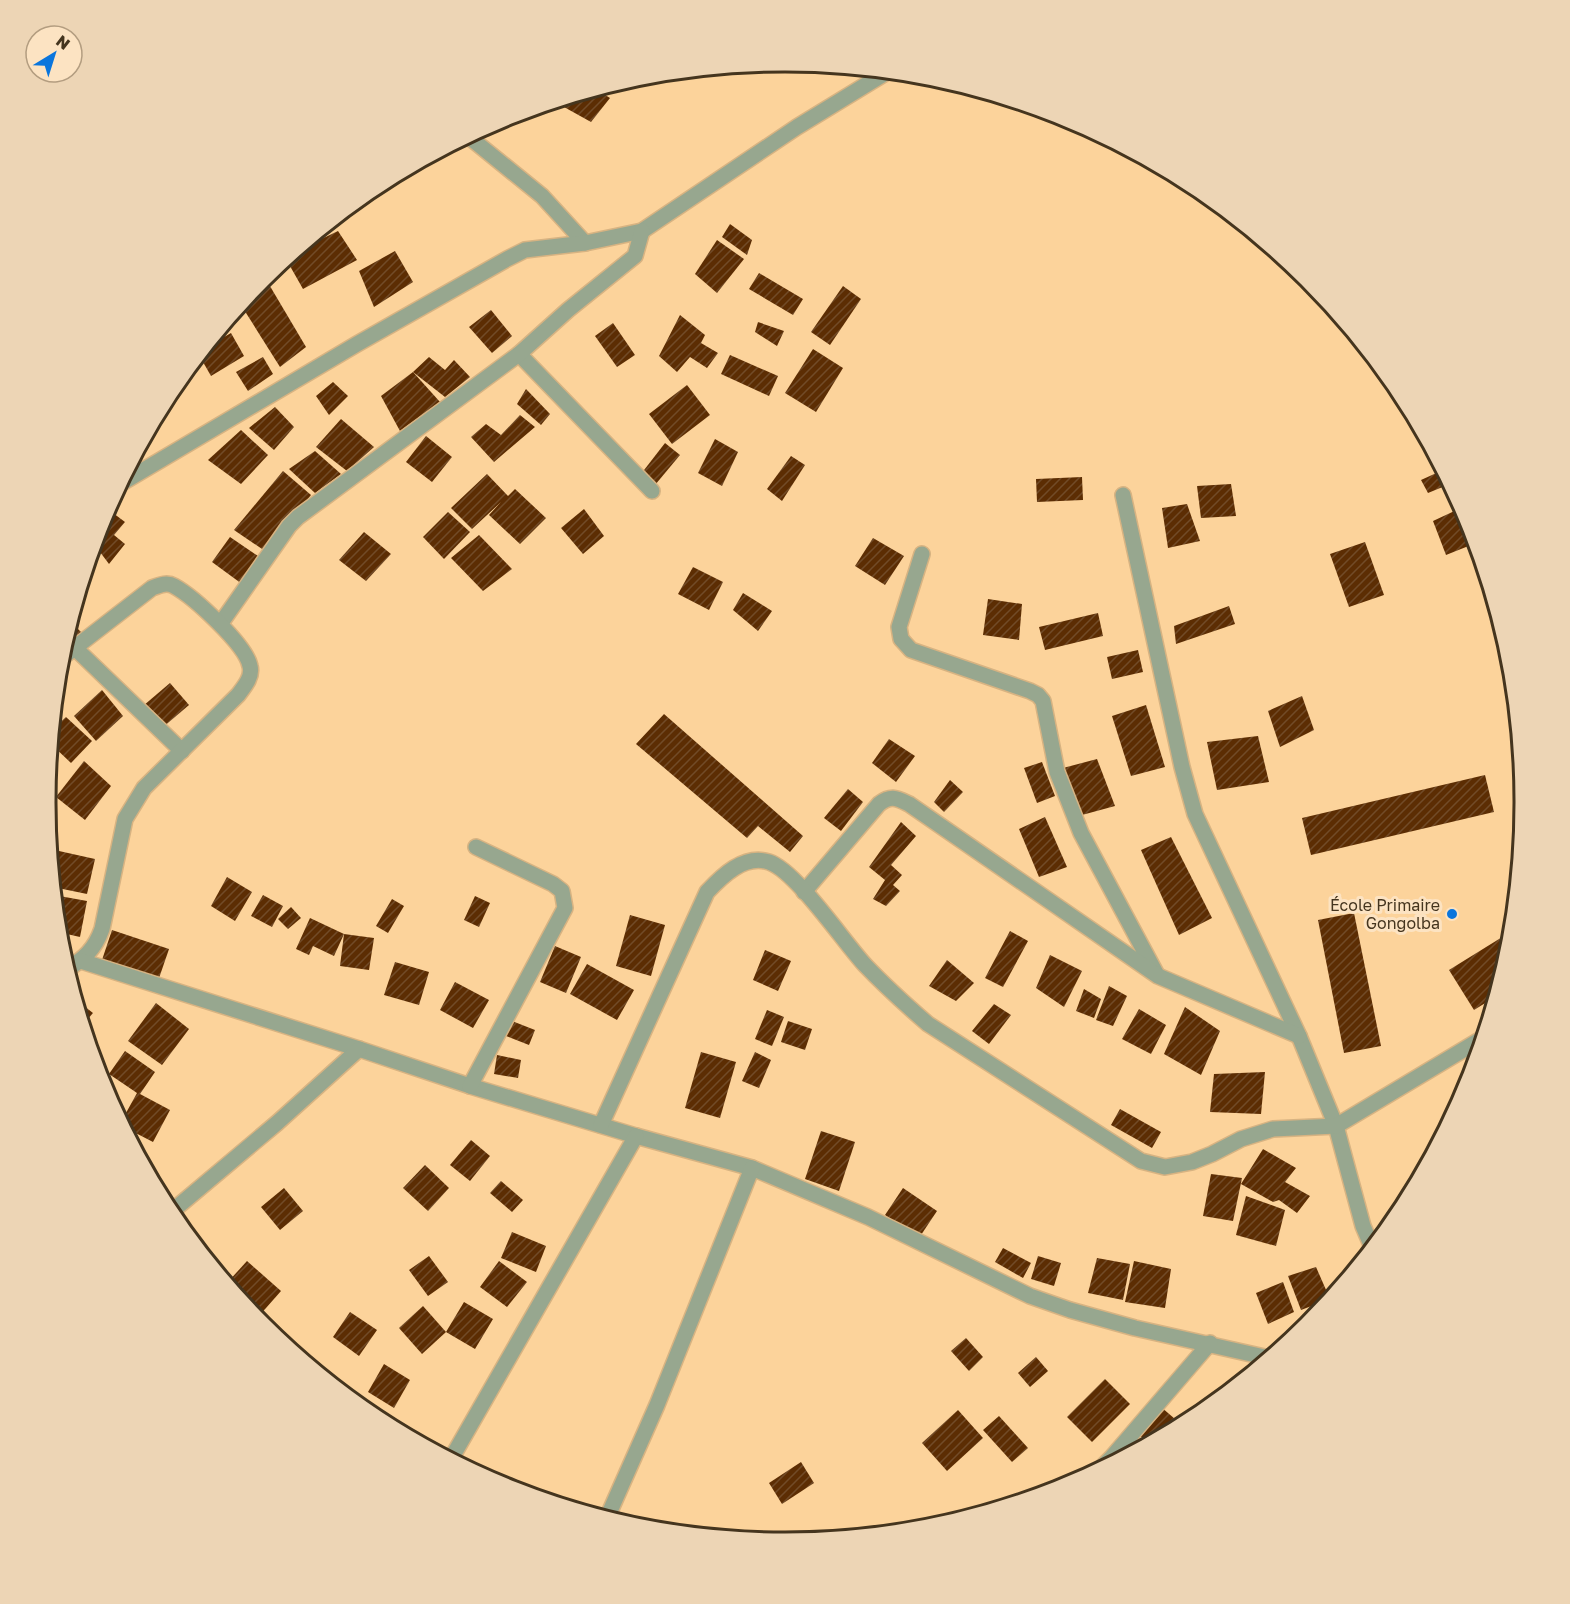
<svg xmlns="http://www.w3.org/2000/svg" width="1570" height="1604" viewBox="0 0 1570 1604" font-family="'Golos Text',sans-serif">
<defs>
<pattern id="building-hatch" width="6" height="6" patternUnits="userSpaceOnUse" patternTransform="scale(1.5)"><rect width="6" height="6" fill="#5c2d03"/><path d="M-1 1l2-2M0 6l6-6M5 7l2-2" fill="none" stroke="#714b28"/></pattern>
</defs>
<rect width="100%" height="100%" fill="#fcd39b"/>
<!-- building -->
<g fill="url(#building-hatch)">
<path d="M597,90L610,98L591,122L555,102Z"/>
<path d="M491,124L483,136L477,132Z"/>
<path d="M730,224L752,240L747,255L722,237Z"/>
<path d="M338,231L357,260L303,289L286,259L305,243L307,246Z"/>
<path d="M717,240L744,259L717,293L695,274Z"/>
<path d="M395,251L413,282L374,307L359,271Z"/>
<path d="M759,273L803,299L793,315L749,289Z"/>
<path d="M264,276L306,347L280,367L241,305Z"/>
<path d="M843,286L861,299L830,345L811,332Z"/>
<path d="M491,310L512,336L492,353L469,327Z"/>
<path d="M680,315L705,335L701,343L718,353L707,368L690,357L677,372L659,356Z"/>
<path d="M227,321L230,327L216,334Z"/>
<path d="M758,322L784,331L777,346L755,332Z"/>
<path d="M613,323L635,355L617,367L595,336Z"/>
<path d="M231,333L244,356L211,376L199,355L205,348Z"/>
<path d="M813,349L843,368L816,412L785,393Z"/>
<path d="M730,355L778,376L769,396L721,374Z"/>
<path d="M263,357L273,374L248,391L236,372Z"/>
<path d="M429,357L445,370L454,360L470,377L445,397L413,372Z"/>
<path d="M413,372L440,402L400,431L381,396Z"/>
<path d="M333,382L348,396L329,415L316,396Z"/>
<path d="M687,385L710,415L672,444L649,414Z"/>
<path d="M526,389L550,414L541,425L517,404Z"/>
<path d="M275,407L294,427L274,450L249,428Z"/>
<path d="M520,415L535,427L494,462L471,437L486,424L501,435Z"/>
<path d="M341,419L374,447L347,471L316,447Z"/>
<path d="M241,430L268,455L241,484L208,460Z"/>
<path d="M426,436L452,457L432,482L406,462Z"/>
<path d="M715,439L738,452L722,486L698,473Z"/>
<path d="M665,443L680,455L655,485L641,474Z"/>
<path d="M315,451L341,474L315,493L289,469Z"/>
<path d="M791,456L805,465L782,501L767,489Z"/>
<path d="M1443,470L1450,484L1428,493L1421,480Z"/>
<path d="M283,471L311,495L265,551L234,530Z"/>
<path d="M487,474L508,496L515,489L546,518L520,544L489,515L501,502L472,529L451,508Z"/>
<path d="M1082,477L1083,500L1037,502L1036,479Z"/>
<path d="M1231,484L1236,516L1201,518L1197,486Z"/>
<path d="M1187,504L1200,541L1168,548L1162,508Z"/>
<path d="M1463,507L1469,519L1476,543L1446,555L1433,521Z"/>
<path d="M584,509L604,536L583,554L561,528Z"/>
<path d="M109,510L125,522L114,535L125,544L109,564L94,544L101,518Z"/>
<path d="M448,512L470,532L444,559L423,537Z"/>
<path d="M364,532L391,554L366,581L339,560Z"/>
<path d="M479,535L512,569L483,591L451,558Z"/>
<path d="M230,537L258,556L242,584L212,562Z"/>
<path d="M873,538L904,556L885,585L855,566Z"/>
<path d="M1365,542L1384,595L1349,607L1330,554Z"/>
<path d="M693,567L723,582L709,610L678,594Z"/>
<path d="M86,569L91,576L82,584Z"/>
<path d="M743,593L772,611L758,631L733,610Z"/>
<path d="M988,599L1022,604L1019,640L983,635Z"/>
<path d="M1229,606L1235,624L1176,644L1174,626Z"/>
<path d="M1098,613L1103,636L1045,650L1039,627Z"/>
<path d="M70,621L82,633L67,644L64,640Z"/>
<path d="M1138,650L1143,672L1112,679L1107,657Z"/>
<path d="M170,683L189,705L162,728L143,706Z"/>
<path d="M102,690L123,716L96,741L74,716Z"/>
<path d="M1302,696L1314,730L1280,747L1268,711Z"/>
<path d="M1146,705L1165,767L1131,776L1112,716Z"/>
<path d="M664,714L803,836L790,852L758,826L747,838L636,744Z"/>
<path d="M66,717L92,741L71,763L51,744L52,730Z"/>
<path d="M1258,736L1269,782L1217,790L1207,742Z"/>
<path d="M889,739L915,756L896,782L872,763Z"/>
<path d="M1097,759L1115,806L1082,815L1063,768Z"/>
<path d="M84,761L111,786L85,820L56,797Z"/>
<path d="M1042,762L1055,796L1037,803L1024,768Z"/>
<path d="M1485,775L1494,812L1311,855L1302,818Z"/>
<path d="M950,780L963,792L944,812L934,802Z"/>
<path d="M848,789L863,802L841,831L824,818Z"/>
<path d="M46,792L51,796L46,815L45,802Z"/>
<path d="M1045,817L1067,867L1039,877L1019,829Z"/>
<path d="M901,822L916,836L891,865L902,875L893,885L900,891L886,906L873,899L885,880L869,867Z"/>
<path d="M1171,837L1212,918L1179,935L1141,850Z"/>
<path d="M59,851L95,859L87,894L53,887L52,872Z"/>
<path d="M227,877L252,892L235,921L211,906Z"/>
<path d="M54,895L87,901L80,937L58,932Z"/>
<path d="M263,895L283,906L272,927L251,916Z"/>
<path d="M475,896L490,903L479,927L464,920Z"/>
<path d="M392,899L404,906L388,933L376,926Z"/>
<path d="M291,907L301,918L288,929L278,919Z"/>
<path d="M1354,913L1381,1046L1344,1053L1318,920Z"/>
<path d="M630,915L665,925L651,976L616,966Z"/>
<path d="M310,918L344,934L334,956L313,946L309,955L296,949Z"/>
<path d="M112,930L169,949L158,981L102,960Z"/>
<path d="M1010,931L1028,941L1003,987L985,978Z"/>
<path d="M1512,931L1511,947L1495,997L1474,1010L1449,970Z"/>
<path d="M344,934L374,938L369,970L340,966Z"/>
<path d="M555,946L581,957L566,993L540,982Z"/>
<path d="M765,950L791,961L778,991L753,980Z"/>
<path d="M1050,955L1082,971L1064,1007L1036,988Z"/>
<path d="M947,960L974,983L956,1001L929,986Z"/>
<path d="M395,962L429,972L419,1005L384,995Z"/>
<path d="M587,964L634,990L617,1020L570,994Z"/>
<path d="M455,982L489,1000L473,1028L440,1010Z"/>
<path d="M1109,986L1127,996L1113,1026L1096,1020Z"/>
<path d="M1084,989L1101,999L1094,1018L1076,1011Z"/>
<path d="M75,999L93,1013L83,1025L77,1004Z"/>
<path d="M156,1003L189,1029L162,1065L128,1041Z"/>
<path d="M994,1004L1011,1015L989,1044L972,1031Z"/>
<path d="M1185,1007L1220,1031L1201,1075L1164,1054Z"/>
<path d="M1139,1009L1166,1025L1151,1054L1122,1039Z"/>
<path d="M767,1010L784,1017L772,1046L755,1039Z"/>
<path d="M512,1021L535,1030L529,1045L506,1036Z"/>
<path d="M788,1021L812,1029L805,1050L781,1042Z"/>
<path d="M125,1051L155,1072L140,1094L170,1110L153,1142L124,1127L121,1122L137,1093L109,1074Z"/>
<path d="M701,1052L736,1062L720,1118L685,1108Z"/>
<path d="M755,1052L771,1060L759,1088L742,1081Z"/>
<path d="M497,1055L521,1060L518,1078L494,1074Z"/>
<path d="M1265,1072L1261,1114L1210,1112L1214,1074Z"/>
<path d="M1120,1109L1161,1132L1152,1148L1111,1125Z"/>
<path d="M821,1131L855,1142L839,1191L805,1179Z"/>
<path d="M471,1140L490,1156L470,1181L450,1165Z"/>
<path d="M1263,1149L1296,1168L1285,1182L1310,1196L1297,1213L1279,1200L1273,1202L1241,1184Z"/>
<path d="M425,1165L449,1188L428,1211L403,1188Z"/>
<path d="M1211,1174L1242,1178L1233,1221L1203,1216Z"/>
<path d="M501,1181L523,1200L512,1212L490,1193Z"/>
<path d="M284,1188L303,1211L280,1230L261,1207Z"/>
<path d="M903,1188L937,1211L919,1238L885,1215Z"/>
<path d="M1246,1196L1285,1210L1276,1246L1236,1235Z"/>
<path d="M512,1232L546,1246L536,1272L501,1258Z"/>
<path d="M1003,1248L1031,1263L1023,1278L995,1262Z"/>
<path d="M429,1256L448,1282L428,1296L409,1270Z"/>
<path d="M1038,1256L1061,1263L1054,1286L1031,1279Z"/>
<path d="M1097,1258L1130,1264L1123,1300L1088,1293Z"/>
<path d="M210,1260L223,1272L220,1275L209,1261Z"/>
<path d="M247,1261L281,1291L259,1316L242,1301L227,1283Z"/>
<path d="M499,1261L527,1282L507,1307L480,1287Z"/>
<path d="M1134,1261L1171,1269L1165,1308L1125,1302Z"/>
<path d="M1316,1267L1330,1299L1301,1310L1288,1276Z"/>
<path d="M1283,1282L1294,1312L1268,1324L1256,1293Z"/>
<path d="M464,1302L493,1319L475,1349L446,1332Z"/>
<path d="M423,1306L446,1332L422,1354L399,1328Z"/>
<path d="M1320,1311L1308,1325L1305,1328L1302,1316Z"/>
<path d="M350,1312L377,1330L359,1356L333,1337Z"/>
<path d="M966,1338L983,1357L969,1371L951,1351Z"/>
<path d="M1036,1357L1048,1371L1030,1387L1018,1373Z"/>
<path d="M384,1364L410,1380L394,1408L368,1392Z"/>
<path d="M1105,1379L1130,1404L1092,1442L1067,1417Z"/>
<path d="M1161,1407L1182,1425L1148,1443L1138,1434Z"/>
<path d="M958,1410L983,1438L947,1471L922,1443Z"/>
<path d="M999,1416L1028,1448L1012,1462L983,1430Z"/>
<path d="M801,1462L814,1483L782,1504L769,1483Z"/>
</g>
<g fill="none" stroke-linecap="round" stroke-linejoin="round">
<!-- minor casing -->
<g stroke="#d7b382" stroke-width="18">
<g id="minor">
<path d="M468,136L542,196L585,243"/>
<path d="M519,354L652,491"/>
<path d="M120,484L357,344L507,259L525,250L585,243L642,231L797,127L887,72"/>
<path d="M1123,495L1182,767L1195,814L1299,1036L1336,1126L1363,1226L1372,1247"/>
<path d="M922,554L899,627L901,639L911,650L1030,691L1038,695L1043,701L1057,772L1081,833L1156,973"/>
<path d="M221,623L289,526L298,517L519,354L568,310L635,256L642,231"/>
<path d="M75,648L182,751"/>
<path d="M59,660L152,588C160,585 167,582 174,586C194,597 246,645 250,666C253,677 244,687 238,695L144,788L125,819L102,929C95,949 84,959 66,970"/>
<path d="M804,892L879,804C891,795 896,798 909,804L1158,976L1299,1036"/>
<path d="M81,961L359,1049L470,1086L636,1136L752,1168L868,1217L1030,1296L1070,1310L1135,1328L1269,1358"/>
<path d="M470,1086L565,908L562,891L553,884L476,847"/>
<path d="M601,1125L707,892C722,876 744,854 769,862C796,871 843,941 865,965C885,986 906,1005 928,1024L1141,1161L1165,1167L1192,1162L1212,1154L1241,1139L1273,1129L1336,1126L1483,1038"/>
<path d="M170,1213L277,1123L359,1049"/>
<path d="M451,1459L636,1136"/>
<path d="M1100,1469L1112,1457L1210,1343"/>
<path d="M607,1518L657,1405L752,1168"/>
</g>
</g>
<!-- minor -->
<use href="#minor" stroke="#97a78f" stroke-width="15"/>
</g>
<!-- markers -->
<circle fill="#0a75dc" stroke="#fce3c2" stroke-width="2" cx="1452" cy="914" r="6"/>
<g text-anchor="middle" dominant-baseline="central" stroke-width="6" stroke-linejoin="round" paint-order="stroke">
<!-- poi labels -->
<g font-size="16" fill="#45351e" stroke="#fce3c2" text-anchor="end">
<text x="1440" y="905">École Primaire<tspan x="1440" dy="18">Gongolba</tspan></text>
</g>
</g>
<!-- crop -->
<path d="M0 0H1570V1604H0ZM785 72H785A729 729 0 0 1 1514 801V803A729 729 0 0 1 785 1532H785A729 729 0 0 1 56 803V801A729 729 0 0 1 785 72Z" fill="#edd5b5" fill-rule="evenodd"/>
<path fill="none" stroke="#45351e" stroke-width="3" d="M785 72H785A729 729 0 0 1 1514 801V803A729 729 0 0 1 785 1532H785A729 729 0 0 1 56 803V801A729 729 0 0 1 785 72Z"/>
<!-- north arrow -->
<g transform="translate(54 54) rotate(38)"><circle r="28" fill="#fce3c2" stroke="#b39d80" stroke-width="1.5"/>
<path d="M0-4.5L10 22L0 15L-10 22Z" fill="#0a75dc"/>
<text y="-9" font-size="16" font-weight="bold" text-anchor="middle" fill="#45351e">N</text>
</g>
</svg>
